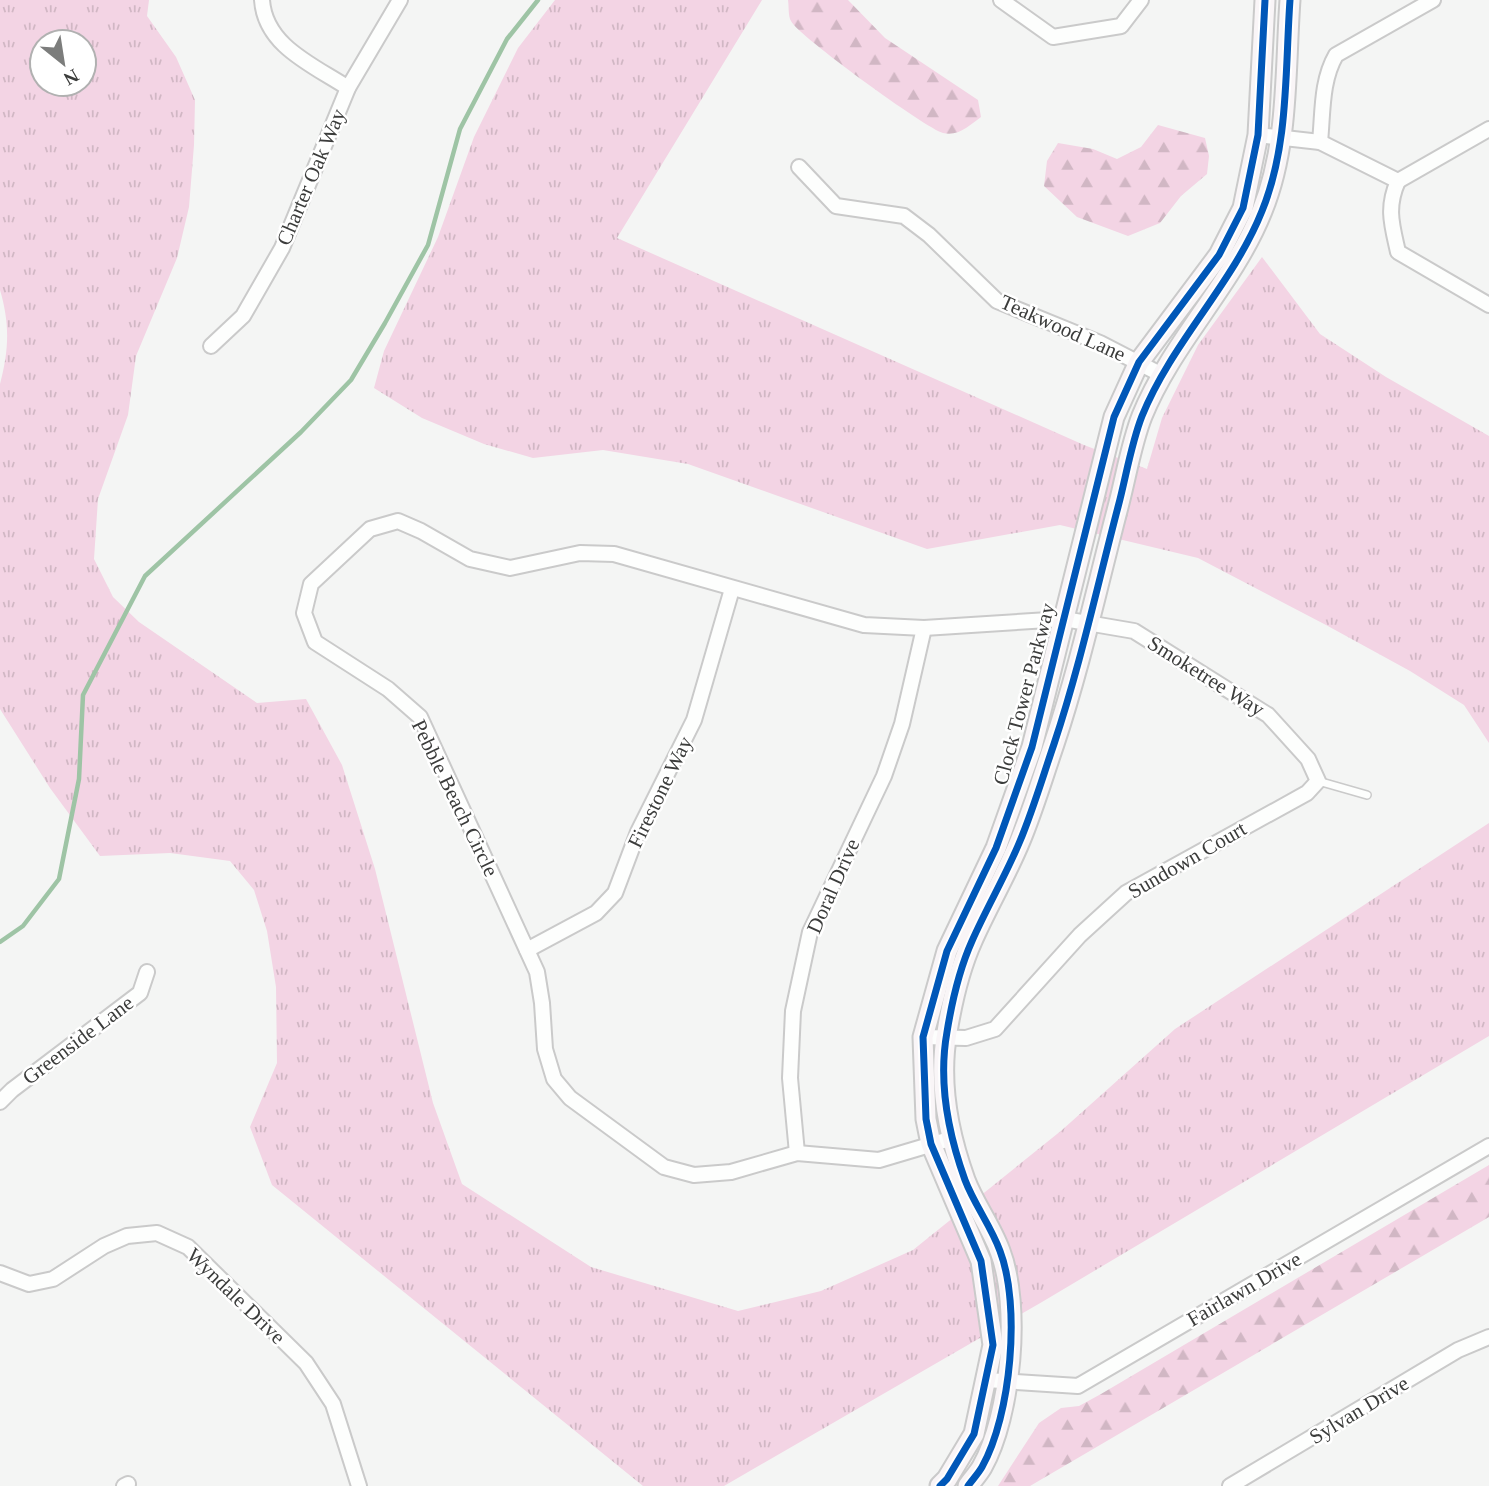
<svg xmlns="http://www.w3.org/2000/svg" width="1489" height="1486" viewBox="0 0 1489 1486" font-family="'Times New Roman',serif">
<defs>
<pattern id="grass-tufts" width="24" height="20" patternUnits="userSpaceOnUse" patternTransform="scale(1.75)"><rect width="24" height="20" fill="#f3d4e4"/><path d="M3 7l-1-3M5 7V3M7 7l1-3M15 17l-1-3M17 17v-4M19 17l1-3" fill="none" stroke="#d1b7c4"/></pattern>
<pattern id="forest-firs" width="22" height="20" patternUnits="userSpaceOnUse" patternTransform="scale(1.75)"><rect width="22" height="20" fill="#f3d4e4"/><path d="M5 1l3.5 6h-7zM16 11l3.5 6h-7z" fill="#d1b7c4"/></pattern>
</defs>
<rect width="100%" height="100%" fill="#f4f5f4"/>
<!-- grass -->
<g fill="url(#grass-tufts)" fill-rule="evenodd">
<path d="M0,0H149L147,16L176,57L195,100L194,145L189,207L177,258L136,356L128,415L98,499L94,559L113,597L139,622L257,703L306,699L342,765L375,869L433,1103L462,1184L591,1267L738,1311L821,1291L913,1250L1062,1130L1175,1029L1489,823V1036L1042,1302L724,1486H643L272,1185L250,1127L277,1063L276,987L267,931L254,890L230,861L170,853L100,856L50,788L0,709V384C9,350 10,324 0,290ZM42,42H84V84H42Z"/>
<path d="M555,0H762L617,238L1084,445L1147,469L1162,418L1198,345L1262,257L1320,334L1386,377L1489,436V743L1464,705L1410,671L1326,625L1198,558L1060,525L927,549L688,464L603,450L533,458L484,444L422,418L374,388L384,351L438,237L474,137L518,48Z"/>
</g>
<!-- forest -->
<g fill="url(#forest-firs)">
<path d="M788,0H848L885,38L978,100L981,117C970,125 958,137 943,133C927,129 797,35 791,21C788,16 789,6 788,0Z"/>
<path d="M1158,125L1205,138L1209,156L1207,174L1181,196L1160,223L1128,236L1077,217L1044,186L1047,161L1058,143L1093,149L1117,159L1141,147Z"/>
<path d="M1489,1165V1217L1030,1486H998L1039,1423L1061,1408L1079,1406L1101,1394Z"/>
</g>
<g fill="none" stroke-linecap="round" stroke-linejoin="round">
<!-- stream -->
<path stroke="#9ec4a5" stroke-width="4.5" d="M0,942L23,926L59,879L79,779L83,695L145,576L301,432L351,380L385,323L428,245L460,129L507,39L538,0"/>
<!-- lane casing -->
<g stroke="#cacaca" stroke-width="10">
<path id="lane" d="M1318,781L1367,795"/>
</g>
<!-- street casing -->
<g stroke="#cacaca" stroke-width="18">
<g id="street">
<path d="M262,0C265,46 313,65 348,88"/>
<path d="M1001,0L1053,37L1121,26L1141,0"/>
<path d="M1258,135L1320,142L1398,181L1489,129"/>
<path d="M1320,142C1323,112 1321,81 1336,55L1433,0"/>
<path d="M799,167L836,206L904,216L929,235L997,301L1100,343L1162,375"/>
<path d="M1398,181C1386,208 1392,225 1398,252L1489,305"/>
<path d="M211,346L243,316L282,248L348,88L400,0"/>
<path d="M527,950L596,913L615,893L638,832L694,720L732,589"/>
<path d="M923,1037L966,1038L995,1029L1080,935L1126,893L1307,793L1318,781L1308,759L1268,715L1134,631L1064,619L924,628L864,625L614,554L580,553L510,568L470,559L421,531L398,521L370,529L311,584L304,613L315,642L388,689L420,717L537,972L542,1003L545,1049L554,1079L570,1098L664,1167L694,1175L731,1172L797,1153L879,1160L953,1138"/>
<path d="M0,1102L12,1090L140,993L147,972"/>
<path d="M797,1153L790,1078L793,1011L810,932L884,776L902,724L924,628"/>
<path d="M0,1273L29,1284L53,1279L104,1246L127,1236L157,1233L188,1247L306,1363L333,1404L359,1486"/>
<path d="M986,1380L1078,1386L1489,1146"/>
<path d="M124,1486L128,1484"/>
<path d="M1230,1486L1458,1350L1489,1337"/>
</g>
</g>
<!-- secondary casing -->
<g stroke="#cacaca" stroke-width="23">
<g id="secondary">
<path d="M940,1486L947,1479L974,1434L993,1345L981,1261L931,1144L926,1119L923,1037L947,951L996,848L1032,747L1114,417L1139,362L1219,255L1243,208L1258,135L1265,0"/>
<path d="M968,1486C972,1480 978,1474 982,1467C1011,1415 1021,1306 1000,1251C991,1226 974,1204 965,1180C948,1133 938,1082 947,1032C952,1001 959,970 972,941C987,907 1006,875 1020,841C1033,810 1043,776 1054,744C1080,666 1097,587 1118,507C1126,477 1131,444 1142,416C1172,342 1233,284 1262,211C1289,145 1285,70 1290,0"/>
</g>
</g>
<!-- lane -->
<use href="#lane" stroke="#fdfefd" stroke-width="7"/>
<!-- street -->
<use href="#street" stroke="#fdfefd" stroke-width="14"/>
<!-- secondary -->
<use href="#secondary" stroke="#f9f5f7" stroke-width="19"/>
<!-- cycleway casing -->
<g stroke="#fff" stroke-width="11">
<g id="cycleway">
<path d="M940,1486L947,1479L974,1434L993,1345L981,1261L931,1144L926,1119L923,1037L947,951L996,848L1032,747L1114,417L1139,362L1219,255L1243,208L1258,135L1265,0"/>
<path d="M968,1486C972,1480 978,1474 982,1467C1011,1415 1021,1306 1000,1251C991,1226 974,1204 965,1180C948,1133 938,1082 947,1032C952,1001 959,970 972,941C987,907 1006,875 1020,841C1033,810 1043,776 1054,744C1080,666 1097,587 1118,507C1126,477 1131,444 1142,416C1172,342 1233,284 1262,211C1289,145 1285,70 1290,0"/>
</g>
</g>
<!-- cycleway -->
<use href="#cycleway" stroke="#0057b8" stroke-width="7"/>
</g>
<g text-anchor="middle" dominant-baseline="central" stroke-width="5" stroke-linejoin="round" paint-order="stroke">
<!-- street labels -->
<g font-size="21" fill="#3b3c3b" stroke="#fff">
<text transform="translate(311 177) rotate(-67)">Charter Oak Way</text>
<text transform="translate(1063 328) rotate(24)">Teakwood Lane</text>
<text transform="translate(1206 676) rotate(32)">Smoketree Way</text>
<text transform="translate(1024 694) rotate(-75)">Clock Tower Parkway</text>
<text transform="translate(660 792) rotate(-64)">Firestone Way</text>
<text transform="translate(455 798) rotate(64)">Pebble Beach Circle</text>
<text transform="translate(1187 860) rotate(-30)">Sundown Court</text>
<text transform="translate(833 886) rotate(-66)">Doral Drive</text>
<text transform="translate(78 1040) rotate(-37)">Greenside Lane</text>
<text transform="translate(1244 1289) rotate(-30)">Fairlawn Drive</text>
<text transform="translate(236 1296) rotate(44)">Wyndale Drive</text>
<text transform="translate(1359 1410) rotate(-31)">Sylvan Drive</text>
</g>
</g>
<!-- north arrow -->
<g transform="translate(63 63) rotate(150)"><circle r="33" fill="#ffffff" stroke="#b1b1b1" stroke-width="2"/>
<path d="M0-5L12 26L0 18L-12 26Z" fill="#7c7d7c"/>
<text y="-10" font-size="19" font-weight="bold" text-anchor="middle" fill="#3b3c3b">N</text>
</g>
</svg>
